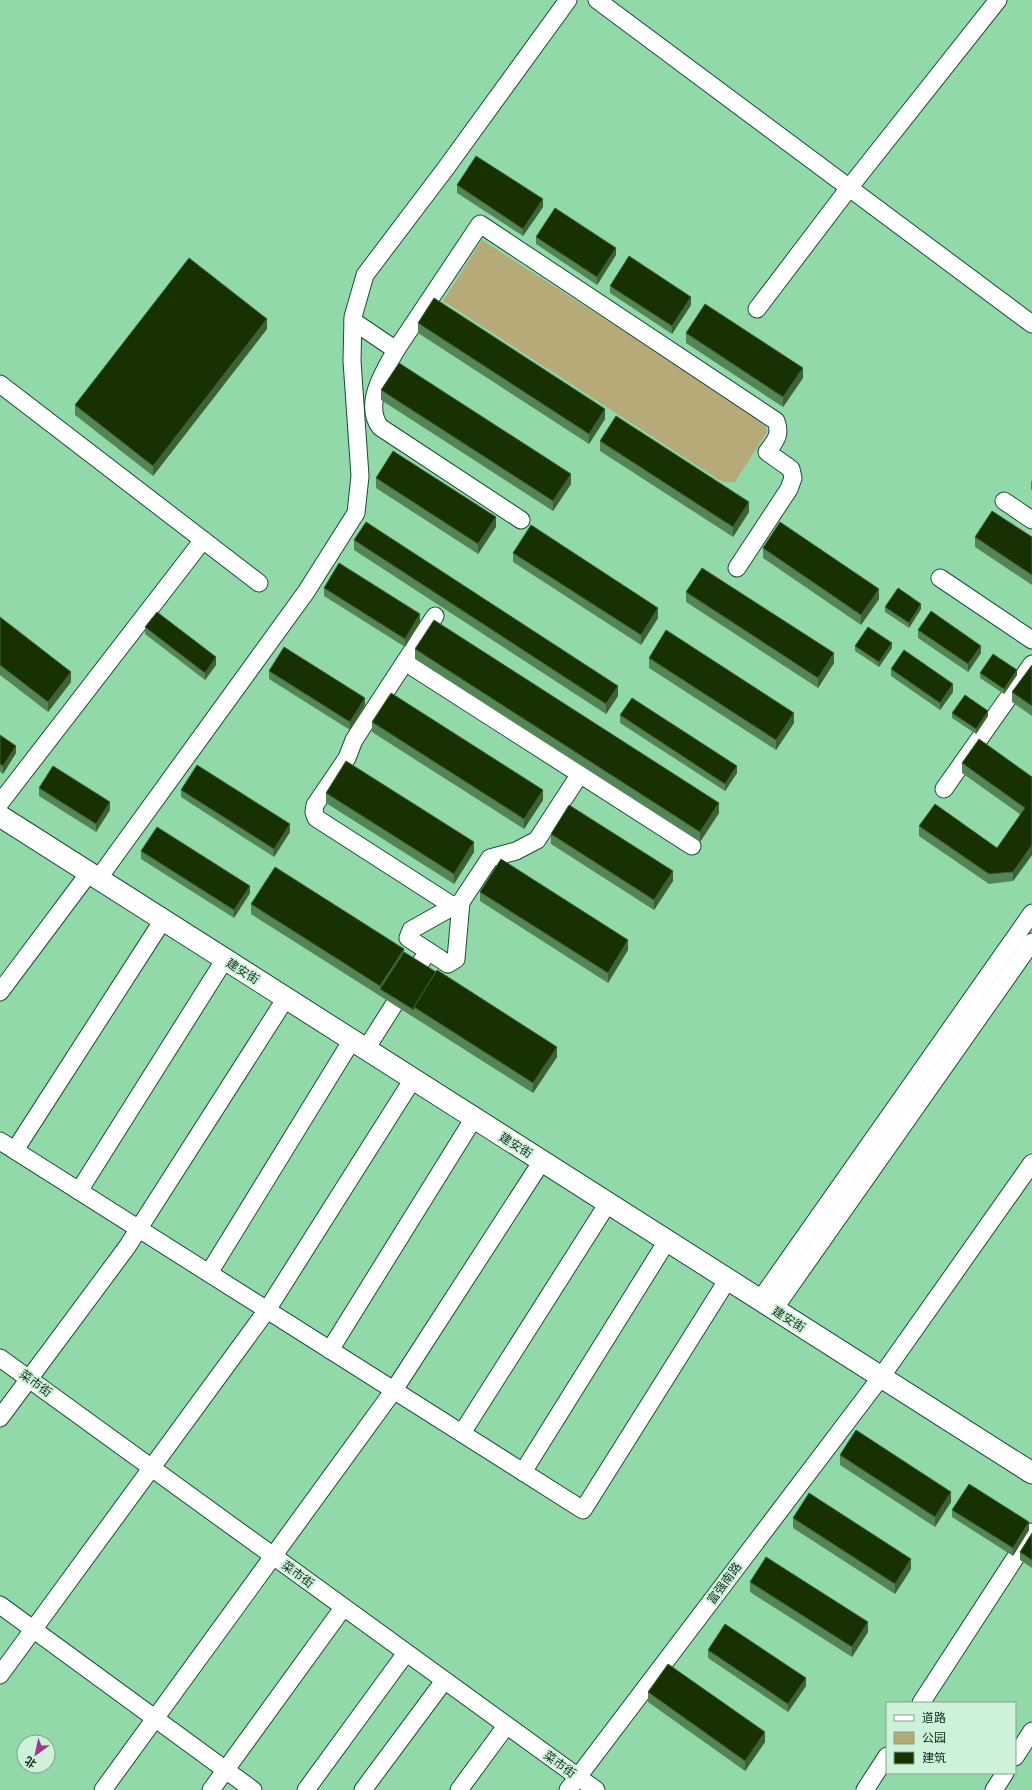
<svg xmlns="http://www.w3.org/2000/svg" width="1032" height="1790" viewBox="0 0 1032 1790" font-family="'PT Sans Narrow','Noto Sans SC',sans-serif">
<rect width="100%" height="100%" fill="#92d9aa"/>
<!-- green -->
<path fill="#b7aa79" d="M482,240L765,422L767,432L735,482H724L719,480L443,301Z"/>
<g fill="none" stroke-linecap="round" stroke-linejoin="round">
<!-- minor casing -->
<g stroke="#194f30" stroke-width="19">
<g id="minor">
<path d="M597,0L1032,324"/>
<path d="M757,309L849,188L998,0"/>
<path d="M353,321L396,350L480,224L776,421C781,435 776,440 767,452L791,469L793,478L789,489L737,568"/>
<path d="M396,350C384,371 363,404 380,427L521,520"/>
<path d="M0,384L259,583"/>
<path d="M1004,501L1032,520"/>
<path d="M940,578L1032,640"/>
<path d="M435,616L354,740L347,758L315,805L314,812L316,818L453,906"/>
<path d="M405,662L692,846"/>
<path d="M944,789L1032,664"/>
<path d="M0,803L203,540"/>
<path d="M98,879L306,592L356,513L360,476L352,361L353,317L365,275L446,168L568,0"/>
<path d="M461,902L456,959L448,964L408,938L411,930L461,902L490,858L516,851L537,840L580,774"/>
<path d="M0,992L89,873"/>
<path d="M366,1049L428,951"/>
<path d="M0,1141L583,1510L728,1279"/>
<path d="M15,1150L163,920"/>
<path d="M79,1191L225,959"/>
<path d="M209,1273L352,1040"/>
<path d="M760,1300L1032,913"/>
<path d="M774,1309L1032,942"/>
<path d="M330,1350L474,1118"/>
<path d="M0,1358L596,1790"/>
<path d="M0,1418L127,1247L286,998"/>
<path d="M462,1433L608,1203"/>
<path d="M523,1472L667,1241"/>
<path d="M0,1605L253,1790"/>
<path d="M0,1675L267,1310L413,1079"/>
<path d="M921,1703L1032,1532"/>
<path d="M1015,1757L1032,1731"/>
<path d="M103,1790L394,1390L542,1161"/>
<path d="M211,1790L343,1608"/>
<path d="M306,1790L406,1653"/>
<path d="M363,1790L444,1681"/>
<path d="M459,1790L506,1726"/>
<path d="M568,1790L881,1377L1032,1163"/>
<path d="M865,1790L887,1756"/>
<path d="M994,1790L1005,1773"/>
</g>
</g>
<!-- major casing -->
<g stroke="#194f30" stroke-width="23">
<path id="major" d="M0,816L1032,1473"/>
</g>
<!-- minor -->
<use href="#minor" stroke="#fff" stroke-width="17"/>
<!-- major -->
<use href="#major" stroke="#fff" stroke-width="21"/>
</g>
<!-- wall -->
<g fill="#548556">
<path d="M457,185L543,207L523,236L457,193Z"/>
<path d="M536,237L616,255L597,285L536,244Z"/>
<path d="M610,286L691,305L672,334L610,293Z"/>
<path d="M418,323L605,419L589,444L418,333Z"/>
<path d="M267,329L153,476L75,415V405Z"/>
<path d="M686,333L803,378L783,407L686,343Z"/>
<path d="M381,390L571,484L553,511L381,400Z"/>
<path d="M600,441L749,512L733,537L600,451Z"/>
<path d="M376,478L496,527L478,554L376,488Z"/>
<path d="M1032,480V490H1031V482Z"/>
<path d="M975,537H1032V585L975,547Z"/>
<path d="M354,540L618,696L606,714L354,550Z"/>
<path d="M763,548L879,599L861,625L763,558Z"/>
<path d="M513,553L658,618L641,645L513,562Z"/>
<path d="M324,588L420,622L405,647L324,596Z"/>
<path d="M686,592L834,663L818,688L686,602Z"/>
<path d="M885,607L921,609L909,628L885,612Z"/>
<path d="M0,617L71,682L48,712L0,675Z"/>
<path d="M145,627L216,665L205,680L145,634Z"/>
<path d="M918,630L981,653L968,672L918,638Z"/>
<path d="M855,646L892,648L879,667L855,651Z"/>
<path d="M415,649L719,813L700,842L415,659Z"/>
<path d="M649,658L794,723L776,750L649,668Z"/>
<path d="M1032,665V716L1012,702V692Z"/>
<path d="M891,669L953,692L940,710L891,676Z"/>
<path d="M269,671L365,705L350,730L269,679Z"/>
<path d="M980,673L1017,675L1004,694L980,678Z"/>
<path d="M952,713L988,716L976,734L952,718Z"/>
<path d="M620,715L737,773L725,791L620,723Z"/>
<path d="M372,722L543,800L524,829L372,732Z"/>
<path d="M0,735L16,753L3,774L0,772Z"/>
<path d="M962,763L1032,777V855L1013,881L989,884L919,836V826L997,848L1021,815L962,773Z"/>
<path d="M39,788L110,810L96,832L39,796Z"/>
<path d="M181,790L290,832L274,857L181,797Z"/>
<path d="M326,793L474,852L454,884L326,803Z"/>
<path d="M551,834L673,881L654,910L551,844Z"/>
<path d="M141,851L250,893L234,918L141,859Z"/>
<path d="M480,892L628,950L608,983L480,901Z"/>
<path d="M251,904L404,952L557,1057L533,1093L251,914Z"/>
<path d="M840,1455L951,1502L935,1527L840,1465Z"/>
<path d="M952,1510L1029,1530L1013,1556L952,1517Z"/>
<path d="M793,1518L911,1569L895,1594L793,1528Z"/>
<path d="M1032,1533V1568L1020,1560V1552Z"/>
<path d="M750,1582L868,1632L852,1657L750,1592Z"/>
<path d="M708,1650L806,1686L788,1712L708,1658Z"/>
<path d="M648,1692L765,1742L745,1771L648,1702Z"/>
</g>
<!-- shaded-wall -->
<g fill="#3c6334">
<path d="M543,199V207L523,236V229Z"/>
<path d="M616,248V255L597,285V277Z"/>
<path d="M691,297V305L672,334V326Z"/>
<path d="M267,319V329L153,476V466Z"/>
<path d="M803,368V378L783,407V397Z"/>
<path d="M605,409V419L589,444V434Z"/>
<path d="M571,474V484L553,511V501Z"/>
<path d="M749,502V512L733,537V527Z"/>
<path d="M496,517V527L478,554V544Z"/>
<path d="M879,589V599L861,625V615Z"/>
<path d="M921,604V609L909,628V623Z"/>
<path d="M658,608V618L641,645V635Z"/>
<path d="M420,614V622L405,647V639Z"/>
<path d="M892,643V648L879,667V662Z"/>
<path d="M981,646V653L968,672V664Z"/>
<path d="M834,653V663L818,688V678Z"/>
<path d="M216,657V665L205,680V673Z"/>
<path d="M1017,670V675L1004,694V689Z"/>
<path d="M71,672V682L48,712V702Z"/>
<path d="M953,684V692L940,710V703Z"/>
<path d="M618,686V696L606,714V704Z"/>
<path d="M365,698V705L350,730V722Z"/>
<path d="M988,711V716L976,734V729Z"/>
<path d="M794,713V723L776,750V740Z"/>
<path d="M16,746V753L3,774V766Z"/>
<path d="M737,766V773L725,791V784Z"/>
<path d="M543,790V800L524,829V819Z"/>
<path d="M110,802V810L96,832V824Z"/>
<path d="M719,803V813L700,842V832Z"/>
<path d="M290,824V832L274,857V849Z"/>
<path d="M474,842V852L454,884V874Z"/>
<path d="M1032,845V855L1013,881V872Z"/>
<path d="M673,871V881L654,910V900Z"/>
<path d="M250,886V893L234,918V910Z"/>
<path d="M628,940V950L608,983V973Z"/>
<path d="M404,949V959L380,989V986Z"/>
<path d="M557,1047V1057L533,1093V1083Z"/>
<path d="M951,1492V1502L935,1527V1517Z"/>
<path d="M1029,1522V1530L1013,1556V1548Z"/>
<path d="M911,1559V1569L895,1594V1584Z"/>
<path d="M868,1622V1632L852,1657V1647Z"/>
<path d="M806,1678V1686L788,1712V1704Z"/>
<path d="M765,1732V1742L745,1771V1761Z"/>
</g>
<!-- building -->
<g fill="#173102" stroke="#3c6334">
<path d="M476,156L543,199L523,229L457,185Z"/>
<path d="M555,208L616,248L597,277L536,237Z"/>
<path d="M629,256L691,297L672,326L610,286Z"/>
<path d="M189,258L267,319L153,466L75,405Z"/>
<path d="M434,298L605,409L589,434L418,323Z"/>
<path d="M705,304L803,368L783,397L686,333Z"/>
<path d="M399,363L571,474L553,501L381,390Z"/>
<path d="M616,416L749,502L733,527L600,441Z"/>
<path d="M393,451L496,517L478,544L376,478Z"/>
<path d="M992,511L1032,537V575L975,537Z"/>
<path d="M366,522L618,686L606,704L354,540Z"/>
<path d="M780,522L879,589L861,615L763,548Z"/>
<path d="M531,525L658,608L641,635L513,553Z"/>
<path d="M339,563L420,614L405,639L324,588Z"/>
<path d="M702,568L834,653L818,678L686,592Z"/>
<path d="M898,588L921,604L909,623L885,607Z"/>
<path d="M931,611L981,646L968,664L918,630Z"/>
<path d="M157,612L216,657L205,673L145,627Z"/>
<path d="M0,617L71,672L48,702L0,665Z"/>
<path d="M434,620L719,803L700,832L415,649Z"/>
<path d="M868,627L892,643L879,662L855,646Z"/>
<path d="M666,630L794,713L776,740L649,658Z"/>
<path d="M284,647L365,698L350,722L269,671Z"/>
<path d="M904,650L953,684L940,703L891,669Z"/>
<path d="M993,654L1017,670L1004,689L980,673Z"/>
<path d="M1032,665V706L1012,692Z"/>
<path d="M391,693L543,790L524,819L372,722Z"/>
<path d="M965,695L988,711L976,729L952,713Z"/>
<path d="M632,698L737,766L725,784L620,715Z"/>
<path d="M0,735L16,746L3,766L0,764Z"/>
<path d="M979,739L1032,777V845L1013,872L989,874L919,826L935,804L997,848L1025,808L962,763Z"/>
<path d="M346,761L474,842L454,874L326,793Z"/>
<path d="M197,765L290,824L274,849L181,790Z"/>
<path d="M53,766L110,802L96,824L39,788Z"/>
<path d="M569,805L673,871L654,900L551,834Z"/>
<path d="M157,827L250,886L234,910L141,851Z"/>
<path d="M501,859L628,940L608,973L480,892Z"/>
<path d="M275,867L404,949L380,986L251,904Z"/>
<path d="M404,952L436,972L414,1007V1010L380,989Z"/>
<path d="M437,970L557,1047L533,1083L414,1007Z"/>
<path d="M856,1430L951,1492L935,1517L840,1455Z"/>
<path d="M969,1484L1029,1522L1013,1548L952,1510Z"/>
<path d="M809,1493L911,1559L895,1584L793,1518Z"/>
<path d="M1032,1533V1560L1020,1552Z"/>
<path d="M766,1557L868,1622L852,1647L750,1582Z"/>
<path d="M725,1624L806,1678L788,1704L708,1650Z"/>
<path d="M668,1664L765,1732L745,1761L648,1692Z"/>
</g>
<g text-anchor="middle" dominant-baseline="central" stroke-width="4" stroke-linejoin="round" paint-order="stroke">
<!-- street labels -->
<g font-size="12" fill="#0f2d1b" stroke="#cef1d9">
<text transform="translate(243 971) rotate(32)">建安街</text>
<text transform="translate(516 1145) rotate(32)">建安街</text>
<text transform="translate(789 1319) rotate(32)">建安街</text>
<text transform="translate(36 1383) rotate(36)">菜市街</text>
<text transform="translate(298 1574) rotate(36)">菜市街</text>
<text transform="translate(724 1583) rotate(-53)">富强南路</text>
<text transform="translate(560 1764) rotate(36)">菜市街</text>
</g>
</g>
<!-- legend -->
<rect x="886" y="1702" width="130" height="72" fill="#cef1d9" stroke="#82a38d"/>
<rect x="894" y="1715" width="20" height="6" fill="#ffffff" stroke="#82a38d"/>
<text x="922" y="1722" font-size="12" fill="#0f2d1b">道路</text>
<rect x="894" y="1732" width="20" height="12" fill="#b7aa79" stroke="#82a38d"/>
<text x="922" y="1742" font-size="12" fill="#0f2d1b">公园</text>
<rect x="894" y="1752" width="20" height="12" fill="#173102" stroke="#82a38d"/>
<text x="922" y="1762" font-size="12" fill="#0f2d1b">建筑</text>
<!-- north arrow -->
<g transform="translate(36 1754) rotate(213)"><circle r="19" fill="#cef1d9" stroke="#82a38d"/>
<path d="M0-3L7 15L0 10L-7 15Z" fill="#a43593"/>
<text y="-6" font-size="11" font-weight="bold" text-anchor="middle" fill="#0f2d1b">北</text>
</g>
</svg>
